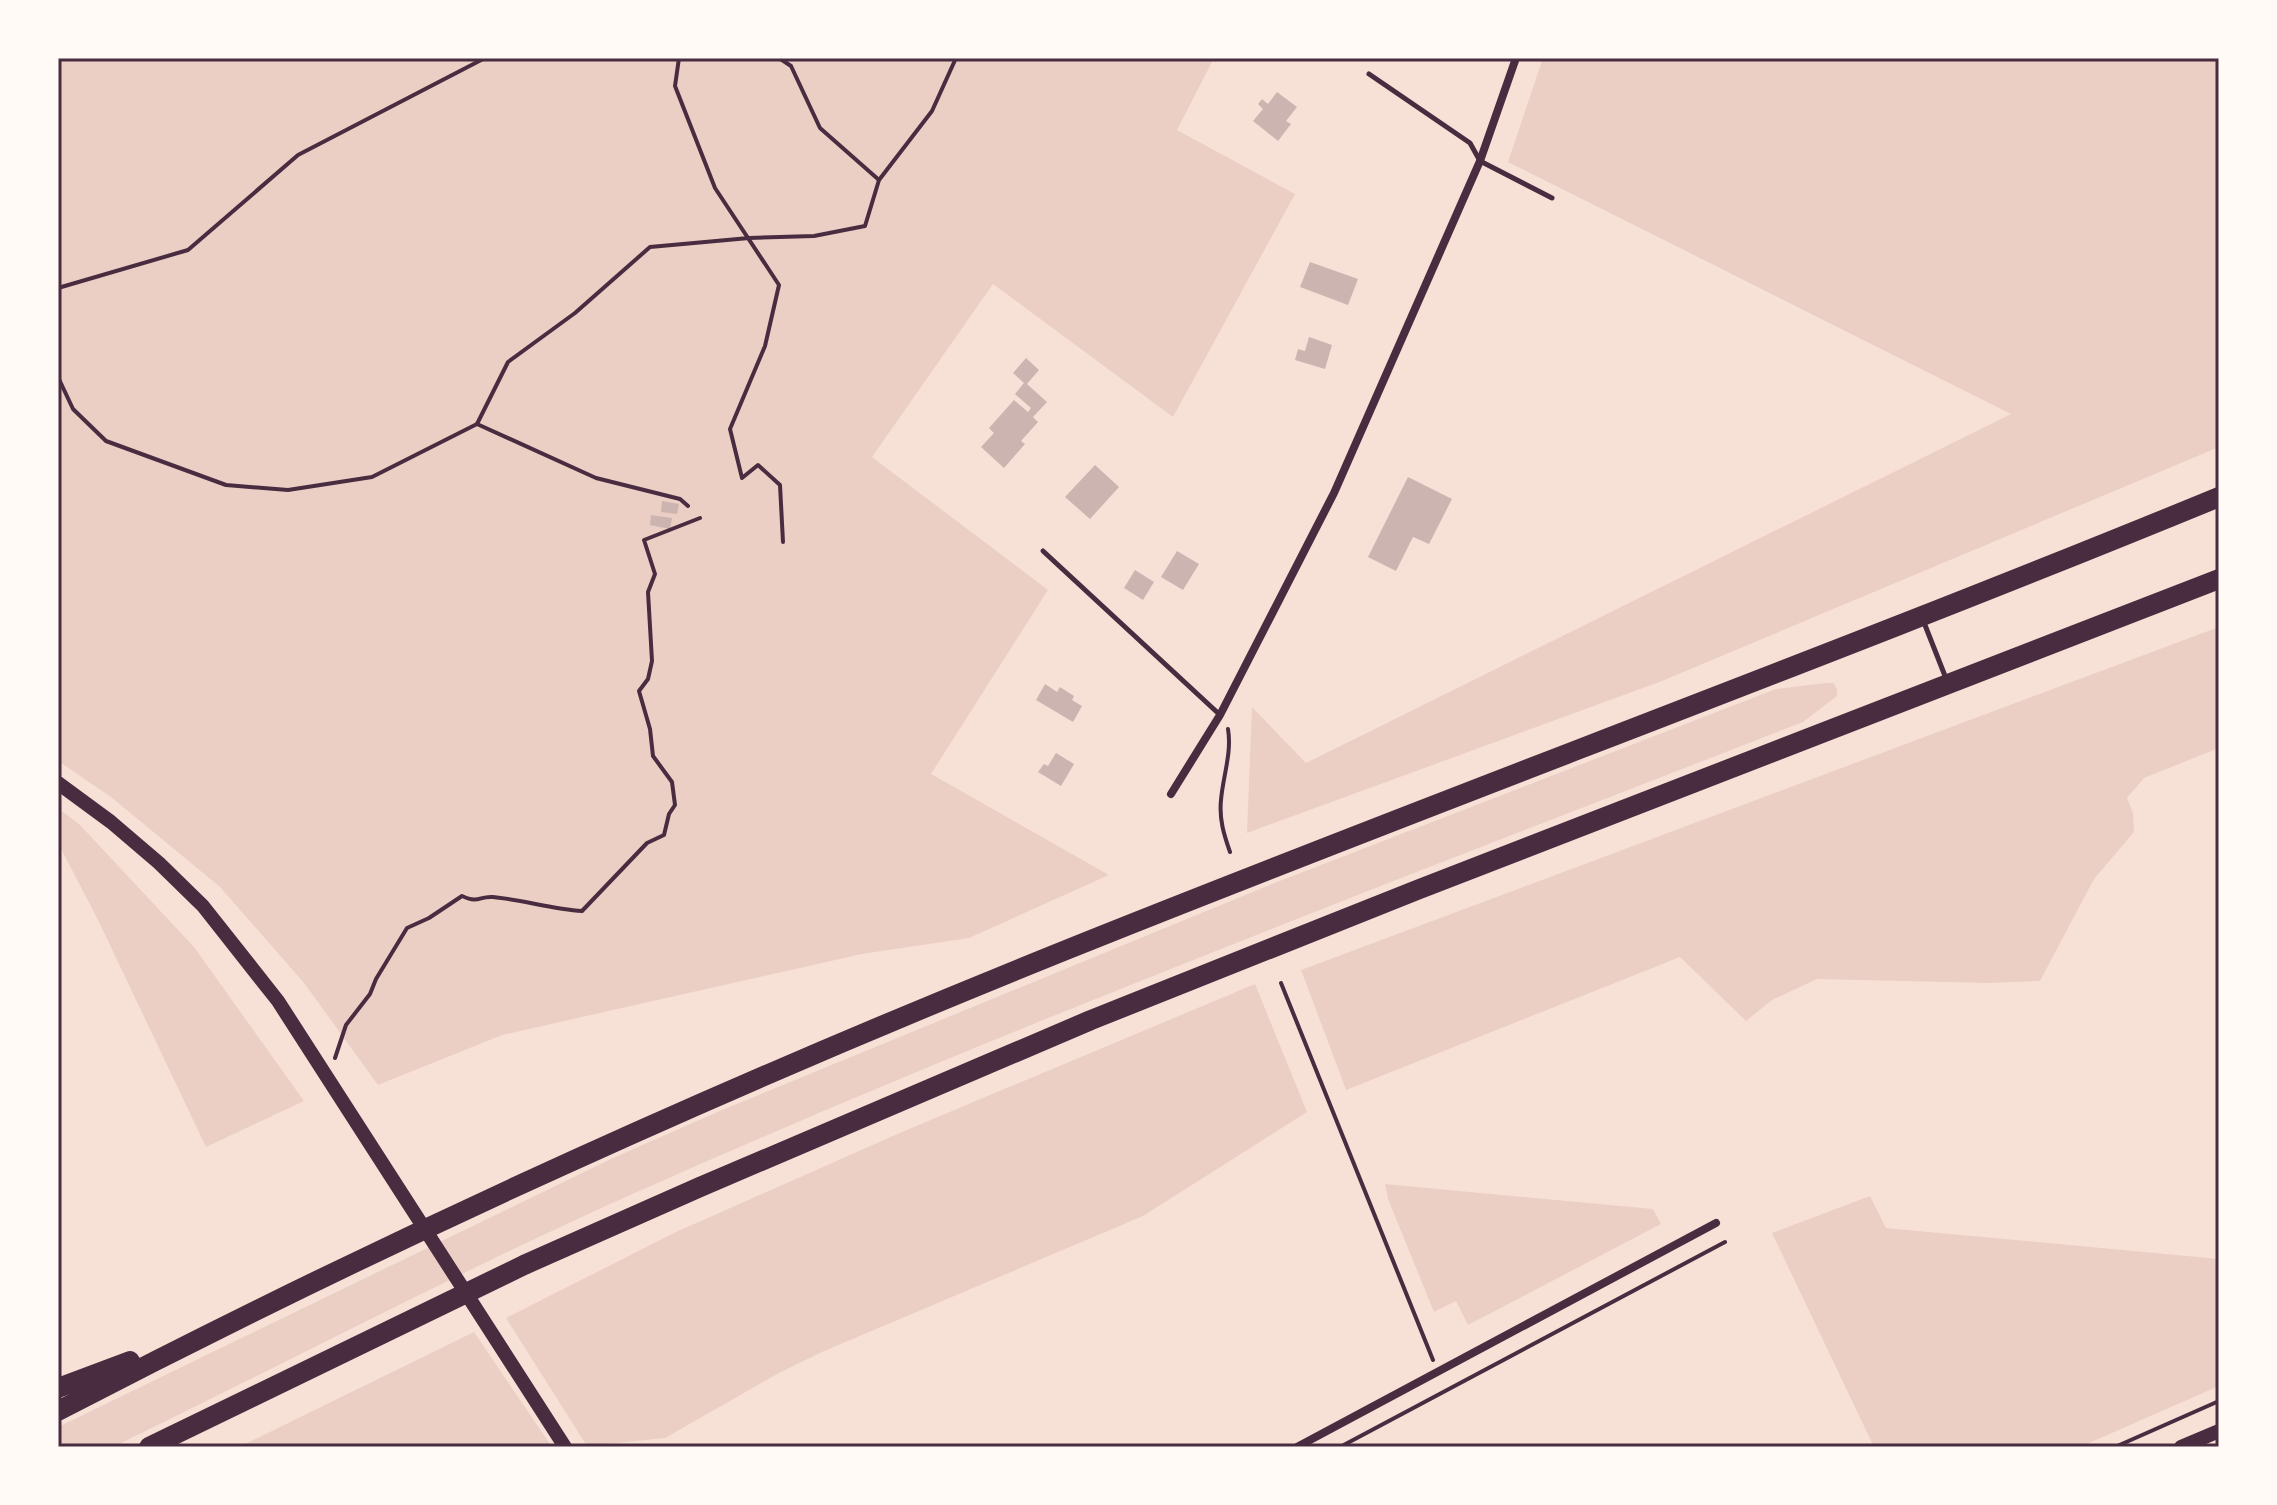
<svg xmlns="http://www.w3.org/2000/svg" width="2277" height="1505" viewBox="0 0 2277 1505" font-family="Lato,sans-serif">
<rect width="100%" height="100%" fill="#f7e1d7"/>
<!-- green -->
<g fill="#ebcfc5">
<path d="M58,58H1214L1177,130L1295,194L1173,417L993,284L872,457L1048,590L931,774L1109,875L969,938L862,954L502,1035L378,1085L304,983L220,887L111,797L58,761Z"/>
<path d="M1543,58H2219V447L1662,681L1247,833L1252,707L1306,763L2011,414L1508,162Z"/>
<path d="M2219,627V748L2144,778L2127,798L2133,813L2134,832L2094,879L2040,981L1989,983L1817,979L1772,1000L1746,1021L1680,957L1346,1090L1301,970Z"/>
<path d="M1826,683H1834L1837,690V696L1803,722C1413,874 1020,1022 637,1192C460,1271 288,1362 113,1447H58V1427L613,1158L722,1110L1272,884L1776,689Z"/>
<path d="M58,808L80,825L194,947L304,1101L206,1147L99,922L58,843Z"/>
<path d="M1255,984L1307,1112L1143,1216L822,1352L779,1373L665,1438L587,1446L506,1318L676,1232L902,1132Z"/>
<path d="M1385,1184L1653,1209L1661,1224L1468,1325L1456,1301L1434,1312L1388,1199Z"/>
<path d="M1870,1196L1886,1228L2219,1259V1386L2080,1447H1874L1772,1233Z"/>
<path d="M474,1332L552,1447H239Z"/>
</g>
<!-- building -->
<g fill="#ccb4b1">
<path d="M1277,92L1297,107L1286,121L1291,124L1278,141L1253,121L1263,109L1258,104L1262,99L1268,104Z"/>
<path d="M1310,262L1358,279L1348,305L1300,287Z"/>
<path d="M1309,337L1332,345L1325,369L1295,360L1298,349L1305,351Z"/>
<path d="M1026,358L1039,370L1027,384L1047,402L1033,417L1038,422L1021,441L1025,444L1004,468L981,447L994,433L989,428L1014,400L1028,412L1031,408L1015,394L1024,383L1013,373Z"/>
<path d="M1095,465L1119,487L1090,519L1065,497Z"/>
<path d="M1408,477L1452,499L1429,544L1413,537L1396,571L1368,557Z"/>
<path d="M662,501L679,504L677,514L661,512Z"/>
<path d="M651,515L672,518L670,529L650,525Z"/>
<path d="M1177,551L1199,564L1183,590L1161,577Z"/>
<path d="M1135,570L1154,582L1143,600L1124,588Z"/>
<path d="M1045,684L1057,692L1060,687L1074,696L1072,700L1082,706L1073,722L1036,700Z"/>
<path d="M1056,753L1074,764L1061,786L1038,772L1044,764L1048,766Z"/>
</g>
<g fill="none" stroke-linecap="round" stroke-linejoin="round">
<!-- path -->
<g stroke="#4a2c40" stroke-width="4">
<path d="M679,58L675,86L715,188L779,285L765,346L730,429L742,478L758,465L780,485L783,542"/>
<path d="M779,58L791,66L820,128L879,180"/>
<path d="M58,288L188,250L298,155L485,58"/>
<path d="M58,377L73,409L106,441L226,485L288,490L372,477L477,424L508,362L575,313L650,247L749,238L814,236L865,226L879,180L932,111L956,58"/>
<path d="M477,424L596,478L680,499L688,506"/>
<path d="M1228,729C1232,753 1223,776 1221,800C1219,819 1224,835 1230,852"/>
<path d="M1281,983L1433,1360"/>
<path d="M335,1058L346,1025L370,994L376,979L407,928L429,918L462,896C480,904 478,896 493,897C523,900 552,909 582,911L647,843L664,835L669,814L675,805L672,782L653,756L650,729L639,691L648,679L652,661L648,592L655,574L644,540L700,518"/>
<path d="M1340,1447L1725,1242"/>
<path d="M2115,1447L2219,1401"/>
</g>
<!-- service -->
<g stroke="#4a2c40" stroke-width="5">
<path d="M1369,74L1470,143L1480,161L1552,198"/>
<path d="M1043,551L1219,714"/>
<path d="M1923,620L1947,681"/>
</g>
<!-- minor -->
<g stroke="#4a2c40" stroke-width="8">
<path d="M1171,794L1220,715L1334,493L1480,161L1516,58"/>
<path d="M1297,1447L1716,1223"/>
</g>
<!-- tertiary -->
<g stroke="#4a2c40" stroke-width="14">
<path d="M58,783L111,822L159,863L203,906L278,1001L565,1447"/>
<path d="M2181,1447L2219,1431"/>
</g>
<!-- motorway -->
<g stroke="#4a2c40" stroke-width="20">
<path d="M58,1388L130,1361"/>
<path d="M58,1411C386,1240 723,1088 1066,950C1449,796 1837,654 2219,497"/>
<path d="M149,1447L524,1265L700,1187L1091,1020L1417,890L2219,579"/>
</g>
</g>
<!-- border -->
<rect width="2277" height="1505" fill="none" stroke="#fffaf5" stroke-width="120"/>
<rect x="60" y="60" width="2157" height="1385" fill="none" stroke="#4a2c40" stroke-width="3"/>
</svg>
